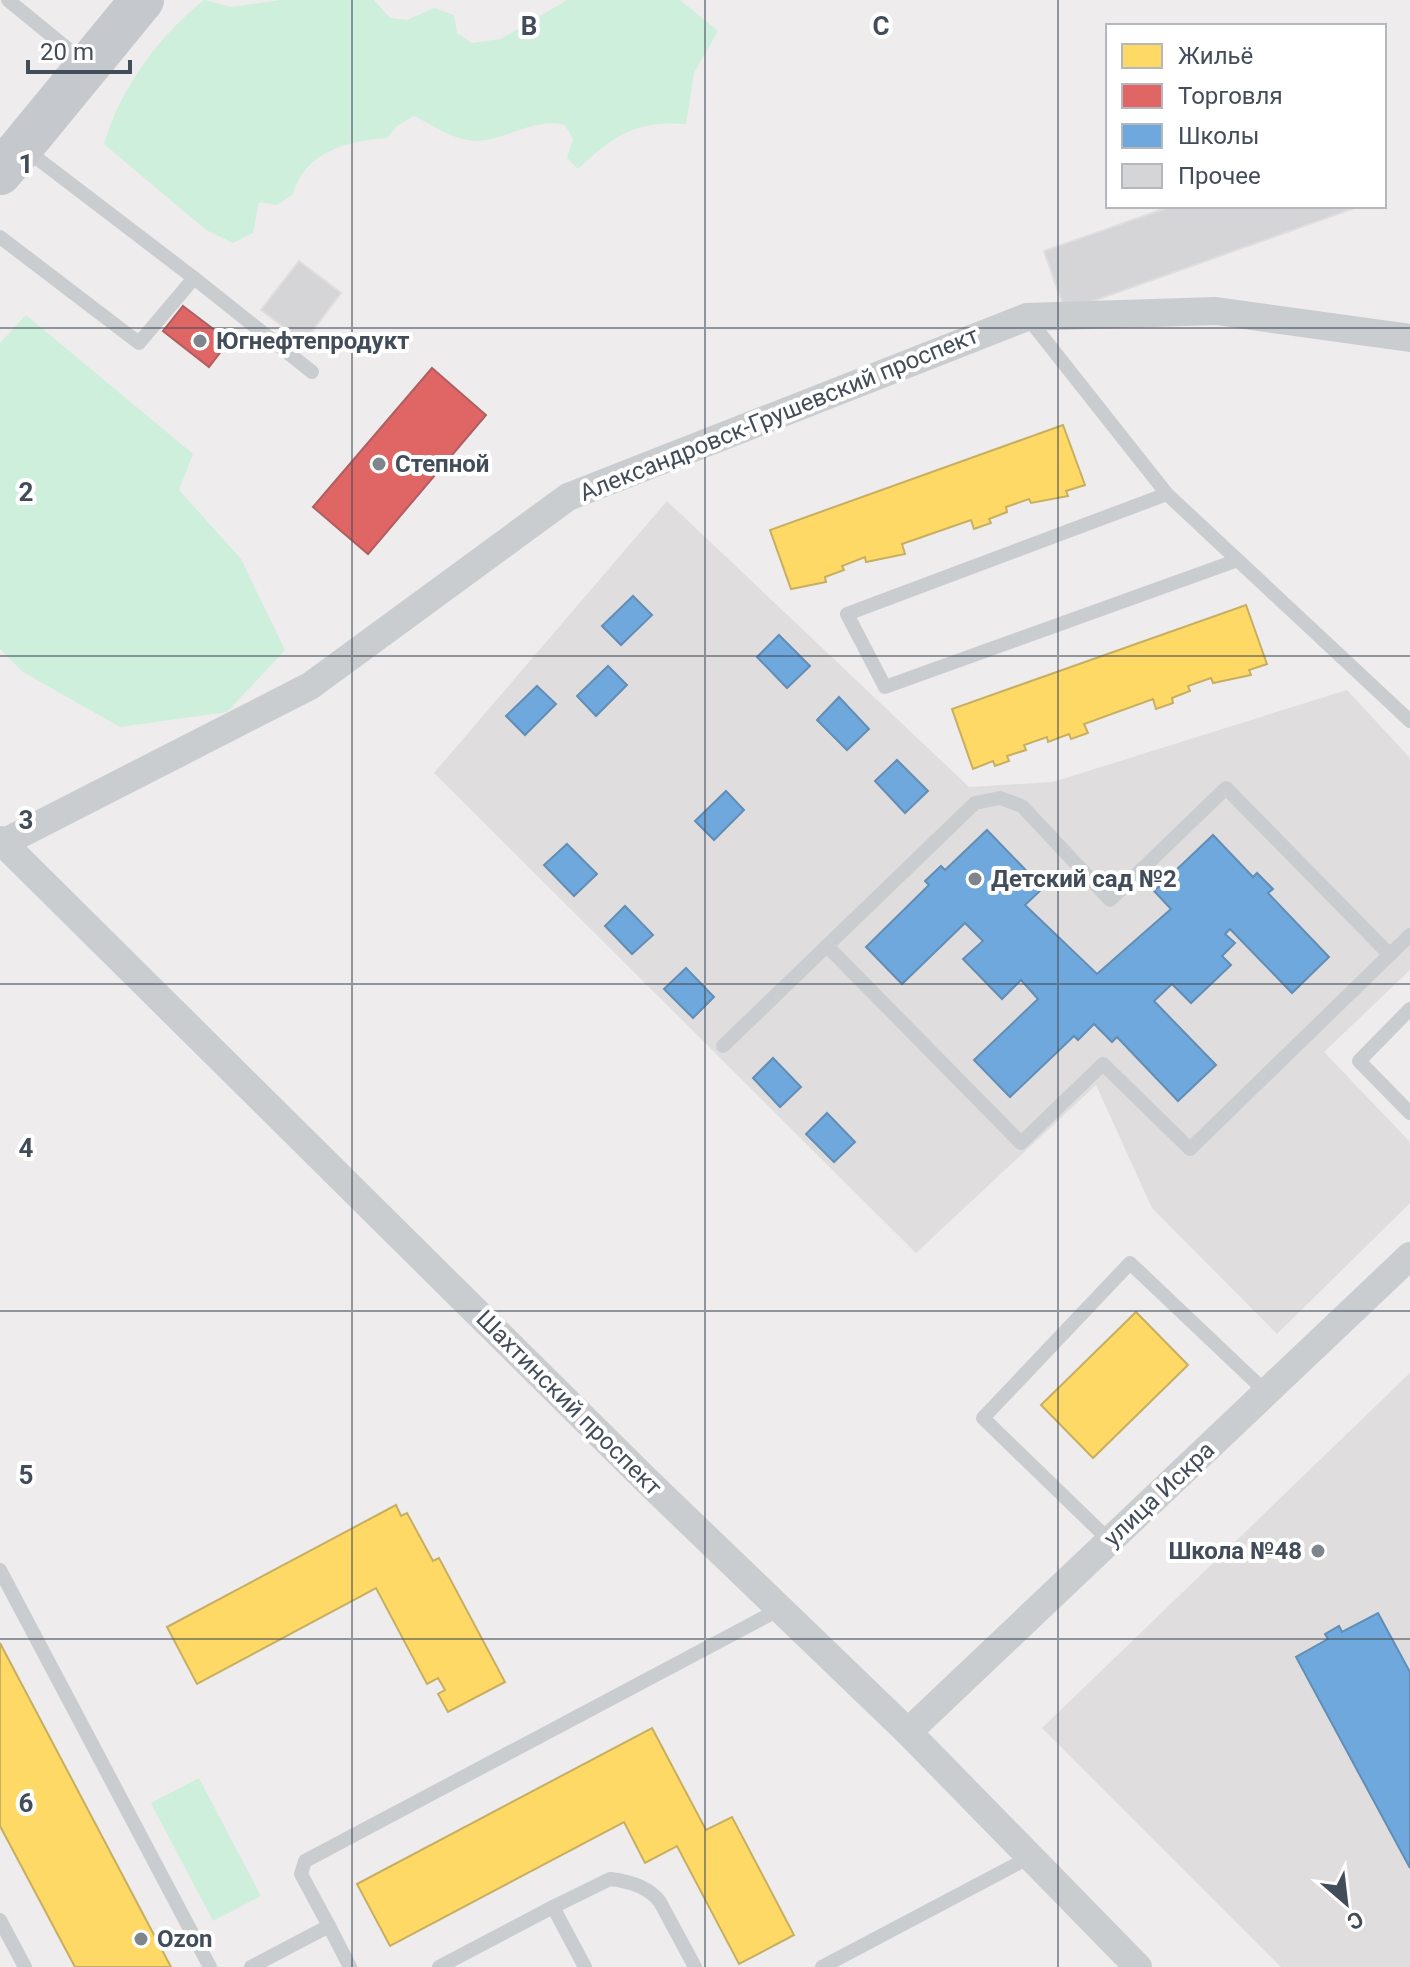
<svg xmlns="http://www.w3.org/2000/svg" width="1410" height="1967" viewBox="0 0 1410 1967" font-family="Roboto,sans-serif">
<rect width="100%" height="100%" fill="#eeecec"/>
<!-- education -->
<g fill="#dfddde">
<path d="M667,501L969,787L1053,782L1347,690L1410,758V970L1324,1052L1410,1142V1203L1277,1334L1152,1208L1096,1085L916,1253L434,773Z"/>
<path d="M1410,1373V1967H1281L1042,1728Z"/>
</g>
<!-- green -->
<g fill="#cfefdd">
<path d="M204,0L231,7L280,0H374L390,18L407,20L434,8L454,15L457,33L472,43L501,39L567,0H680L718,31L694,73L686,124C635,120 613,136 578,169L567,158L573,139L565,125C537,117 507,139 478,141C457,142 432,125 414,116L397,126L387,138C347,141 304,152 293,194L277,205L259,202L253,233L233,243L206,230L104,144C121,87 158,37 204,0Z"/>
<path d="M26,315L193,454L179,490L241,559L285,650L227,712L120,727L23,672L0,649V343Z"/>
<path d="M199,1778L261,1896L213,1921L151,1803Z"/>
</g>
<!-- homes -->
<g fill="#ffd966" stroke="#c7af62" stroke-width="2">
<path d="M1063,425L1085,485L1066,491L1068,496L1031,503L1029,499L1006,507L1007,512L989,519L991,523L974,529L971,520L902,544L905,554L866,562L865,557L842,566L844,570L825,577L826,582L791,589L770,530Z"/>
<path d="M1246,605L1267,664L1249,670L1251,675L1213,683L1211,678L1188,686L1190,691L1172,698L1173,703L1156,709L1153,699L1084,724L1088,733L1071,739L1069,734L1048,742L1047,737L1024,745L1026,750L1007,756L1009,761L995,766L993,761L973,769L952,709Z"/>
<path d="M1136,1312L1188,1365L1093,1458L1041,1405Z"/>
<path d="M396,1505L401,1516L407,1513L433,1561L439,1558L505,1682L448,1712L438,1694L445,1690L438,1678L427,1684L376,1588L197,1684L167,1627Z"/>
<path d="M0,1643L153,1933L171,1967H75L0,1826Z"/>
<path d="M652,1728L706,1830L732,1817L794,1935L739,1964L677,1846L645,1863L624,1822L390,1946L357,1884Z"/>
</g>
<!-- shops -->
<g fill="#e06666" stroke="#b15e62" stroke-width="2">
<path d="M183,306L229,341L209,367L163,331Z"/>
<path d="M432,368L486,415L368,554L313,507Z"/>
</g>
<!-- schools -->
<g fill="#6fa8dc" stroke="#628db5" stroke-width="2">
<path d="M633,596L652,615L621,645L602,626Z"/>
<path d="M779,635L810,666L787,688L757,657Z"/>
<path d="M608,666L627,685L596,716L577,696Z"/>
<path d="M537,686L556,704L525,735L506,716Z"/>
<path d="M839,697L869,729L847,750L817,720Z"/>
<path d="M897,760L928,791L905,813L875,781Z"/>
<path d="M726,791L744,810L714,840L695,821Z"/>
<path d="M987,830L1043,888L1025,905L1097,974L1171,909L1154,891L1213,835L1253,877L1257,873L1273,889L1268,893L1329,957L1292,993L1230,929L1225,934L1235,943L1222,956L1231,965L1191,1003L1172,984L1154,1001L1216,1065L1178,1101L1117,1037L1112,1042L1094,1024L1078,1040L1074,1036L1010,1097L974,1060L1038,999L1021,980L1002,999L963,959L983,941L965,923L902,984L866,947L929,885L925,881L941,866L945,870Z"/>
<path d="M567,844L597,874L574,896L544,865Z"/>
<path d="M625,906L653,935L632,954L605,926Z"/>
<path d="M686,968L714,997L693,1018L664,989Z"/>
<path d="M773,1058L801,1087L780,1107L753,1078Z"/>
<path d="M827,1113L855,1142L834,1162L806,1134Z"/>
<path d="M1378,1613L1410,1672V1868L1296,1657L1328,1639L1325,1634L1339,1626L1342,1632Z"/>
</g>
<!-- building -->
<g fill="#d5d4d7" stroke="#dfdedf" stroke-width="2">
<path d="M1172,206H1351L1352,209L1065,311L1044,251Z"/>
<path d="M299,261L341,293L304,342L261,310Z"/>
</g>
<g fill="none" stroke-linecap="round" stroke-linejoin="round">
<!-- lane -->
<g stroke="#cacdd0" stroke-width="14">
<path d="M8,0L85,63"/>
<path d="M0,237L139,343L194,278L25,149"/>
<path d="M194,278L312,372"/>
<path d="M1027,317L1167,494L1410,721"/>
<path d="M1167,494L847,614L885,687L1238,560"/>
<path d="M827,946L1021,1143L1103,1064L1190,1149L1410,935"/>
<path d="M1410,1009L1359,1061L1410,1113"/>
<path d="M723,1046L975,803L1000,798L1022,806L1110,900L1226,788L1390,955"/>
<path d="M1110,1541L983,1418L1130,1263L1266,1392"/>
<path d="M0,1570L210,1967"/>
<path d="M553,1907L610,1879C628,1881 649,1887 660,1902L695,1967"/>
<path d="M0,1920L25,1967"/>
<path d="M329,1926L350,1967"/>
<path d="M251,1967L329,1926L301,1874L305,1861L780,1609"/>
<path d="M439,1967L553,1907L585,1967"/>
<path d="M822,1967L1030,1857"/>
</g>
<!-- street -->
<g stroke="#cacdd0" stroke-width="28">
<path d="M0,840L644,1478L908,1732L1138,1967"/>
<path d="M3,843L310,686L568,497L1027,317L1216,311L1410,338"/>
<path d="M908,1732L1410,1256"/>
</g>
<!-- primary -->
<path stroke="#c5c8cd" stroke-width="44" d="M0,173L142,0"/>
</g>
<!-- grid -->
<path fill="none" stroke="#434d5a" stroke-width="2" stroke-opacity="0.55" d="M352,0V1967M705,0V1967M1058,0V1967M0,328H1410M0,656H1410M0,984H1410M0,1311H1410M0,1639H1410"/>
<!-- markers -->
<g fill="#7f858d" stroke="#fff" stroke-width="3">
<circle cx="200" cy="341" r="8"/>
<circle cx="379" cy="464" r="8"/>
<circle cx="975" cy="879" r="8"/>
<circle cx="1318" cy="1551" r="8"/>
<circle cx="141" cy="1939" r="8"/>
</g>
<g text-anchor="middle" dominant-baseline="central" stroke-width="8" stroke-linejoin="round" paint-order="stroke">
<!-- poi labels -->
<g font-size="24" font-weight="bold" fill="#434d5a" stroke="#fff" text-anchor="start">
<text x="216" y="341">Югнефтепродукт</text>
<text x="395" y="464">Степной</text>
<text x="991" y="879">Детский сад №2</text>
<text x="1302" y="1551" text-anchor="end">Школа №48</text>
<text x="157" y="1939">Ozon</text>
</g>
<!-- street labels -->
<g font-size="24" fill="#434d5a" stroke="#fff">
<text transform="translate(779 414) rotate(-22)">Александровск-Грушевский проспект</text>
<text transform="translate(569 1403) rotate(45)">Шахтинский проспект</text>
<text transform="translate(1159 1494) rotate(-43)">улица Искра</text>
</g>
</g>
<g font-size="26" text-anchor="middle" font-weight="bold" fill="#434d5a" stroke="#fff" stroke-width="8" stroke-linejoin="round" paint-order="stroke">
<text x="529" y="35">B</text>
<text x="881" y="35">C</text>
<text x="26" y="173">1</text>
<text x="26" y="501">2</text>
<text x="26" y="829">3</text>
<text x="26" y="1157">4</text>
<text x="26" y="1484">5</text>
<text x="26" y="1812">6</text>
</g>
<!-- legend -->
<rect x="1106" y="24" width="280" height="184" fill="#ffffff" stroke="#b4b8bd" stroke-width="2"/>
<rect x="1122" y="44" width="40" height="24" fill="#ffd966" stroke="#b4b8bd" stroke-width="2"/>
<text x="1178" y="64" font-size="24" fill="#434d5a">Жильё</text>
<rect x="1122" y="84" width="40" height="24" fill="#e06666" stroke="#b4b8bd" stroke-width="2"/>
<text x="1178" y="104" font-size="24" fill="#434d5a">Торговля</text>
<rect x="1122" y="124" width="40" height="24" fill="#6fa8dc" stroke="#b4b8bd" stroke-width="2"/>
<text x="1178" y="144" font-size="24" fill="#434d5a">Школы</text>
<rect x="1122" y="164" width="40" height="24" fill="#d5d4d7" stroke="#b4b8bd" stroke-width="2"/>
<text x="1178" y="184" font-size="24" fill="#434d5a">Прочее</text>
<!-- north arrow -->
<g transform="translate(1346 1903) rotate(152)" stroke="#ffffff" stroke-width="6" paint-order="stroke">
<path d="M0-6L14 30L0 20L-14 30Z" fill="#434d5a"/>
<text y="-12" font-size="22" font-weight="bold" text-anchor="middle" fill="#434d5a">С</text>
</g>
<!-- scale -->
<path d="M28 60v12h102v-12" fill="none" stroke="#434d5a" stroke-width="4"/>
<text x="40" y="60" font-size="24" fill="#434d5a" stroke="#ffffff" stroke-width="6" paint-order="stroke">20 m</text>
</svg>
